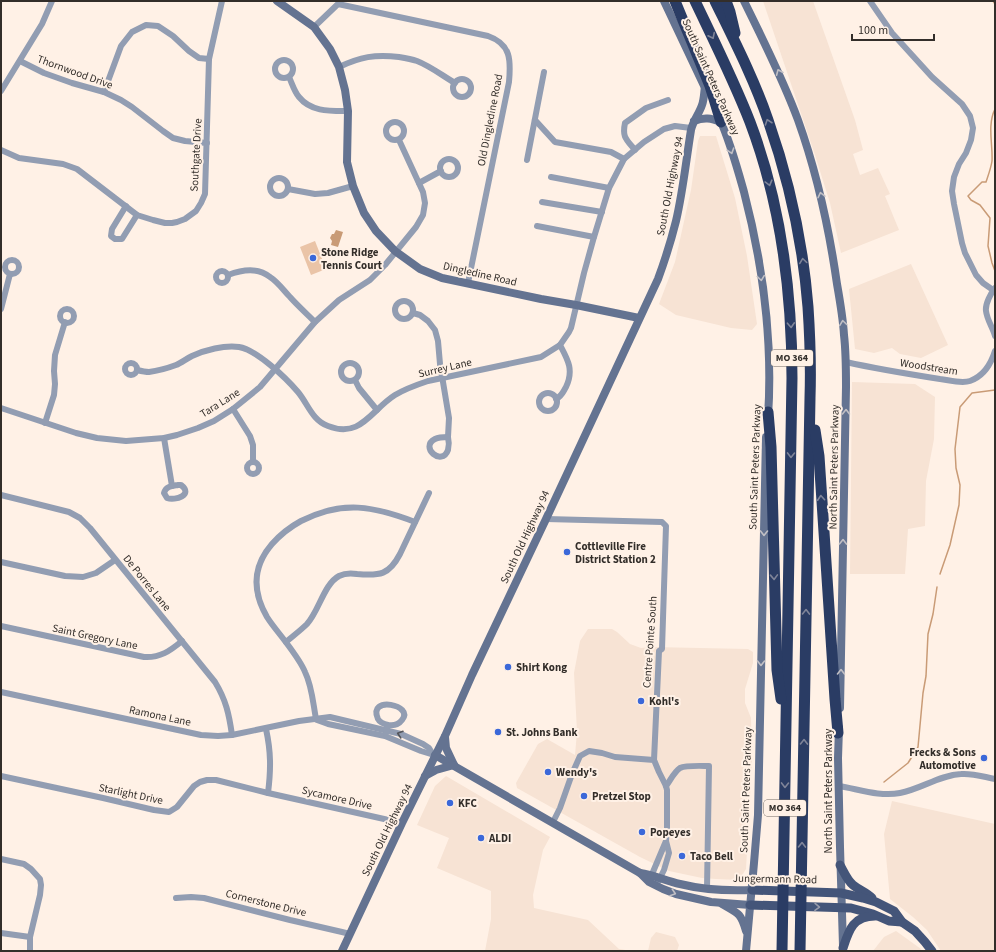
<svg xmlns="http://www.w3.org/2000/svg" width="996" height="952" viewBox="0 0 996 952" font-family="'Source Sans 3',sans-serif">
<rect width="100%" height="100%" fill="#fff1e6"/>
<!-- built -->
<g fill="#f7e3d4">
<path d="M763,1H813L855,120L863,150L853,154L860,175L878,168L890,194L885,196L899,230L841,253L830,203L815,155Z"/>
<path d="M700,136H716L735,198L747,256L757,324L752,330L731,328L676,315L659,304L675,262L691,190L698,141Z"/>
<path d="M911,264L948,345L921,358L900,354L892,348L874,353L855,349L849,289Z"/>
<path d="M852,382L915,384L935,397L934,439L926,481L925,526L908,529L905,574H850Z"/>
<path d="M588,629H612L617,632L630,644L641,648L652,647L748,649L753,652V663L745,689V703L751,718L752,759L746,869L739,880L716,879L702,878L669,871L640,857L517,788L516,783L538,744L547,739L575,755L577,732L574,673L580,641Z"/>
<path d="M446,776L550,837L543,850L533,895L534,908L588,920L619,949L632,951H485L491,919V891L437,868L449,838L417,825L435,786Z"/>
<path d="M892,801L995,824V951H941L927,930L913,917L890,899L884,834Z"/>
<path d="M896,931L921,949L922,951H873L884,937Z"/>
<path d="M656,932L675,937L679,945L677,951H648L651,938Z"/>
</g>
<!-- green -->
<path fill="#eac4a7" d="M315,241L326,269L311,275L300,247Z"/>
<!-- water -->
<path fill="#c99b76" d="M336,230L343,232L338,247L331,245L332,241L330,238L332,234H334Z"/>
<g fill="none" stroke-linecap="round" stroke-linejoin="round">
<!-- stream -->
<g stroke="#c99b76" stroke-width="1.5">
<path d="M993,1L995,4"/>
<path d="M995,109C987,125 993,145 992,161C991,168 988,176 986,182H982L968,196L971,200L980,205L990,218L988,246L992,263L995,271"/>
<path d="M940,574L950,545L959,505L960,485L956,468L955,449L960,407L972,393L995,390"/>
<path d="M884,782L908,763L918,747L923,693L926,676L928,634L933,614L937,587"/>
</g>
<!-- street -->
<g stroke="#929db2" stroke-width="6">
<path d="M870,1L892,33L932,77L962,104L970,116L973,128L971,140L966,153L959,164L954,177L952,191L954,204L962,243L965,253L976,275L983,283L993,290"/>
<path d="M314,27L338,4L488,36C511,44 511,60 509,82L468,283"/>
<circle cx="284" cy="69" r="9"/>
<path d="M20,61L44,73L72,83L104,92L121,100L132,107L163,131L173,138L185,141L207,143"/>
<path d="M339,67C360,57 375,54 399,57C405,58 411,59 417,61C430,66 443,76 455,83"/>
<path d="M289,77C292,83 294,91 299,97C311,112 330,111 348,111"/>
<circle cx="462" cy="88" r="9"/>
<path d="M1,91L42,24L52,1"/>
<path d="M104,92L121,46L132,32L146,25L158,26L173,36L189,51L199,58L209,59"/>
<path d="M535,120L555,142L611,152L624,159"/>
<circle cx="395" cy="131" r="9"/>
<path d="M1,150L19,158L63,164L77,169L137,215L153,220L165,223H172L177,222L185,219L196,211L201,203L205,194L209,59L222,1"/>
<path d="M635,150C626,139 622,137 625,123L646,108L668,100"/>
<circle cx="449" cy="168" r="9"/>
<path d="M527,160L544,72"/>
<path d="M551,177L609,188"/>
<circle cx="279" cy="187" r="9"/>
<path d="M419,183L441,171"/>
<path d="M288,189L315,194L328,193L353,186"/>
<path d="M542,202L602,212"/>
<path d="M126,206L112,229L111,236L115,239H122L137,215"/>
<path d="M537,226L594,237"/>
<circle cx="12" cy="267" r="7"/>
<circle cx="222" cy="277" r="6"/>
<path d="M228,275C241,270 258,267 270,277C278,282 284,291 290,297C298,306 307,314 315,322"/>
<path d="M995,288C991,293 985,304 986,311C987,320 993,328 995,336"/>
<circle cx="404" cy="310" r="9"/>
<path d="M1,309L10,274"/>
<circle cx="67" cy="316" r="7"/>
<path d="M413,313L420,315L428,321L435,330L438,341L440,364L449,418L448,437"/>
<path d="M846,362C877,369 908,374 940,379C949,380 961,384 970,381C984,376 991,364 995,351"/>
<circle cx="131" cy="369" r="6"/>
<circle cx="350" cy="372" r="9"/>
<path d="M137,370C141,371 145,372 149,372C157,371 168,368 176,365C181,363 186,359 192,356C205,350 224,345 239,347C257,350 286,378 298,392C308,404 312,420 328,426C361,439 371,410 395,395C405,389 416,385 428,381L541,357L560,345"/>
<path d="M355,380L359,388L377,410"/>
<circle cx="548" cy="402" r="9"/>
<path d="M556,399C562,396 563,392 566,387C574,370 568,360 560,345L569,332L571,328L584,273L594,237L609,188L624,159L644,142L664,129L675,126L691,128"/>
<path d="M1,408L76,433L97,438L126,441L164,438L177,435L198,428L214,421L233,409L260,387L315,322L339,300L370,280L385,265L416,227L423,215L425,203L423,192L399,140"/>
<path d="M233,409L250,436L253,445V462"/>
<path d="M45,423L54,395L55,384L54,371L55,355L65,322"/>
<path d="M448,437C449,441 449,446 448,450C442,467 419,447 435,439C439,437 444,437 448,437Z"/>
<path d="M164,438L172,486"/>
<circle cx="253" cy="468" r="6"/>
<path d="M178,485H181C194,495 175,501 167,498L164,493C166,486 172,486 178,485Z"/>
<path d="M1,495L69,512L80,518L90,528L215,682C226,700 229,714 232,735"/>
<path d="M546,519L662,522L666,526L662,649L659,651L654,760"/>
<path d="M1,562L65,576L83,577L96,573L115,560"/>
<path d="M1,626L144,657C160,658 170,651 182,641"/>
<path d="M286,642C293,636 301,630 307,624C319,611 324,584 339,576C345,573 351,573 357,574C380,576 389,575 400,554L429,493"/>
<path d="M1,692L201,735L218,736L232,735L299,721L330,717L401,734L423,744L429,748L432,753"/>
<path d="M316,719C313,703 312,686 305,672C301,662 291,649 285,641C279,633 272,625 267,617C252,591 253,566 272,544C280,535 290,527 301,521C343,500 373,506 415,522"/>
<path d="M317,720L328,724L385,736L421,751L434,755"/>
<path d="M266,729C271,752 271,769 268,793"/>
<path d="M386,733L388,725C394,726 399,724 402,720C415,705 367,695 378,719C380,723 384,724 388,725"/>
<path d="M1,776L103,798L154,810L169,812L177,807L194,786L200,782L207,780H216L268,793L402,823"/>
<path d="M666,786C670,781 674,772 680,768C686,765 702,766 709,766L707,889"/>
<path d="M839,786C858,789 880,797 900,793C921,789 940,775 961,774C973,773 984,777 995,779"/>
<path d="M553,822L560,808L572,774L580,756L589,751L602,753L615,757L654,760L659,772L666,786L667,790V829L666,841L650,879"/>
<path d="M1,859L24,864L31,869L40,879L41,885L40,895L30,937V951"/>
<path d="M658,882L664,870L669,853L666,841"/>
<path d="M176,898L191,897L204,898L290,920L342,932L350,934"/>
<path d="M1,933L30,937"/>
</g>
<!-- secondary -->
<g stroke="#647391" stroke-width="8">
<path d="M277,1L314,27L330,49L339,67L345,90L348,111L347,162L353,186L364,213L376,231L395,251L420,269L442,278L541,299L576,305L639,318"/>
<path d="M664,1L707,92"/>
<path d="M744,1C763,40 783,79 798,120C817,173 829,228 837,284C840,301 843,318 844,335C846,352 846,370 846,387L840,708"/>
<path d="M719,117C730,141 737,167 744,192C763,265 773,342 768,417"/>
<path d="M694,121C704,117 711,118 721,122"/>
<path d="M839,728L838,758L840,847L843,946"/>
<path d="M445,737L446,748L454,765"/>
<path d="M435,755L640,873C654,875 666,881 680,884C704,890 727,891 752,890"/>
<path d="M425,776L436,770L454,765"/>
<path d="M640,873L649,882L663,889L676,894L711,902L750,905"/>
<path d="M722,904C738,913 741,913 746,931"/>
<path d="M342,951L402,823L445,736L472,675L546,519L658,279C665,260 671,241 676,221C683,191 686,161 691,130C693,121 699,114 702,105C704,100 704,93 705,87"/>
<path d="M746,951L754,863L758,815L766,437"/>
</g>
<!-- primary -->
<g stroke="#445579" stroke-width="9">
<path d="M840,865C844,872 847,880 853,885C859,890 866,892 872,898"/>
<path d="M752,890L841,893L863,898L876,902L894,911L902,922L915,931L925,942L932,951"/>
<path d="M750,905L851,908L873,914L889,921L902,922"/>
<path d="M843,948C849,930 853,916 875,916"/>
</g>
<!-- highway -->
<g stroke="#2a3c64" stroke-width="11">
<path d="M675,1L710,86L721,122"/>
<path d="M695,1C714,41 734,81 750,122C781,204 792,292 792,378L782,951"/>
<path d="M715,1C734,40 754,79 768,120C789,180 803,243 808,307C810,337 811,368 810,398L800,951"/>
<path d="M726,1L730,12L735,33"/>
<path d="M768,412L771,447L777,670L781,699"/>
<path d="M815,430L819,456L835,699L838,733"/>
</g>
</g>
<!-- one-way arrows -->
<defs><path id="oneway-chevron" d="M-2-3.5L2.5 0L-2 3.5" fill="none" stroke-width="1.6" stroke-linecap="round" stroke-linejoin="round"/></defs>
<g stroke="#7f8498">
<use href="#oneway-chevron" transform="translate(712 36) rotate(64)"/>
<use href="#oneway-chevron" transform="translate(768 122) rotate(-109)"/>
<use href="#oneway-chevron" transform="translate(769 183) rotate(75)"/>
<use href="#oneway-chevron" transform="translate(803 261) rotate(-98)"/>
<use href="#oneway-chevron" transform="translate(791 325) rotate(87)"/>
<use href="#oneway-chevron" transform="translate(791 455) rotate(91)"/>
<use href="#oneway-chevron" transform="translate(821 498) rotate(-94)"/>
<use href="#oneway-chevron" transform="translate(774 577) rotate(88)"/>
<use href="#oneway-chevron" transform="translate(806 612) rotate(-89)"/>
<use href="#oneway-chevron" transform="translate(804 742) rotate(-89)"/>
<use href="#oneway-chevron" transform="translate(785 785) rotate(91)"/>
<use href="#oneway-chevron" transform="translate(802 845) rotate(-89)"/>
</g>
<g stroke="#c1bfc4">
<use href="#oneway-chevron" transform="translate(779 72) rotate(-113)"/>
<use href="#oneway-chevron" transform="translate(731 151) rotate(72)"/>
<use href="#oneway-chevron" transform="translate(821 195) rotate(-103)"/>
<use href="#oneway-chevron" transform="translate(761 278) rotate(82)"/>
<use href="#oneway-chevron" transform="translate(843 323) rotate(-98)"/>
<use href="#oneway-chevron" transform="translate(846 412) rotate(-89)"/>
<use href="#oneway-chevron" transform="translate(764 533) rotate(91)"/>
<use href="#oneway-chevron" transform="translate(843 542) rotate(-89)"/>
<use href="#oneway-chevron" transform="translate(761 663) rotate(91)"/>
<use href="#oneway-chevron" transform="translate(841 672) rotate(-89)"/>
<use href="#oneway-chevron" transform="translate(673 893) rotate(18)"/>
</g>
<use stroke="#54555a" href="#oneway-chevron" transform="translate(400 734) rotate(-162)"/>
<use stroke="#989baa" href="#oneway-chevron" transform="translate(817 907) rotate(1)"/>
<!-- markers -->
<g fill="#3b68d9" stroke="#fff1e6" stroke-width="1.5">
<circle cx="313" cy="258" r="4"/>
<circle cx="567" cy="552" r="4"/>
<circle cx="508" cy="667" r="4"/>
<circle cx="641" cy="701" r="4"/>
<circle cx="498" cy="732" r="4"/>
<circle cx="984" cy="758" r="4"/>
<circle cx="548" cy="772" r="4"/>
<circle cx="584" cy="796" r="4"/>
<circle cx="450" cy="803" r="4"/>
<circle cx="642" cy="832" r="4"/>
<circle cx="481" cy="838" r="4"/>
<circle cx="682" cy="856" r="4"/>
</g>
<g text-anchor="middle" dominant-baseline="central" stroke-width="4" stroke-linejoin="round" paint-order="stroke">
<!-- shield labels -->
<g fill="#fff1e6" stroke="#706862" stroke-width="1">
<rect x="771" y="350" width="42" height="16" rx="3"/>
<rect x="764" y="800" width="42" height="16" rx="3"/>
</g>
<g font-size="10" font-weight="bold" fill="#332e2a">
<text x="792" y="358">MO 364</text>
<text x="785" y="808">MO 364</text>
</g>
<!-- street labels -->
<g font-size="11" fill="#332e2a" stroke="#fff1e6">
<text transform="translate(75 72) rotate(20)">Thornwood Drive</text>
<text transform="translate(711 77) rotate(66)">South Saint Peters Parkway</text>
<text transform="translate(490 120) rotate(-79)">Old Dingledine Road</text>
<text transform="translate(196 155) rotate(-87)">Southgate Drive</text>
<text transform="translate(670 186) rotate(-79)">South Old Highway 94</text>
<text transform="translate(480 274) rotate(13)">Dingledine Road</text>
<text transform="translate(929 367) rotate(9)">Woodstream</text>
<text transform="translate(445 368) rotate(-13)">Surrey Lane</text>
<text transform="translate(220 403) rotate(-32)">Tara Lane</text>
<text transform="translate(755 467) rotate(-88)">South Saint Peters Parkway</text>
<text transform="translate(834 467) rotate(-89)">North Saint Peters Parkway</text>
<text transform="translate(525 537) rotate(-65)">South Old Highway 94</text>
<text transform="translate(147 583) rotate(51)">De Porres Lane</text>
<text transform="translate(95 637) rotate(12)">Saint Gregory Lane</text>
<text transform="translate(650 642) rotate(-86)">Centre Pointe South</text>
<text transform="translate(160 716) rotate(12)">Ramona Lane</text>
<text transform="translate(746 790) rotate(-88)">South Saint Peters Parkway</text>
<text transform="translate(828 791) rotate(-90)">North Saint Peters Parkway</text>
<text transform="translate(131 794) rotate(12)">Starlight Drive</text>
<text transform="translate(337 798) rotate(13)">Sycamore Drive</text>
<text transform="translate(387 830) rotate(-64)">South Old Highway 94</text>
<text transform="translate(775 879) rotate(1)">Jungermann Road</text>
<text transform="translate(266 903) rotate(14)">Cornerstone Drive</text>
</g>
<!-- poi labels -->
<g font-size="11" font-weight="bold" fill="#332e2a" stroke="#fff1e6" text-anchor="start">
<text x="321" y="252">Stone Ridge<tspan x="321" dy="13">Tennis Court</tspan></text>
<text x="575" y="546">Cottleville Fire<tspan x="575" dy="13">District Station 2</tspan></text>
<text x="516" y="667">Shirt Kong</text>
<text x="649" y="701">Kohl's</text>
<text x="506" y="732">St. Johns Bank</text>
<text x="976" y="752" text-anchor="end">Frecks &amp; Sons<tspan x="976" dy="13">Automotive</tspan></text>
<text x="556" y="772">Wendy's</text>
<text x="592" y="796">Pretzel Stop</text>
<text x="458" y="803">KFC</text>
<text x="650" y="832">Popeyes</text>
<text x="489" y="838">ALDI</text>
<text x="690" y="856">Taco Bell</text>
</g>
</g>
<!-- border -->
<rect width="996" height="952" fill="none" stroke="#332e2a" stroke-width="4"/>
<!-- scale -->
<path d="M852 34v6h82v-6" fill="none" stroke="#332e2a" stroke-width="2"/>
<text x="858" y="34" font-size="12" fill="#332e2a" stroke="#fff1e6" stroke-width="3" paint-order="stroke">100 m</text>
</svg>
